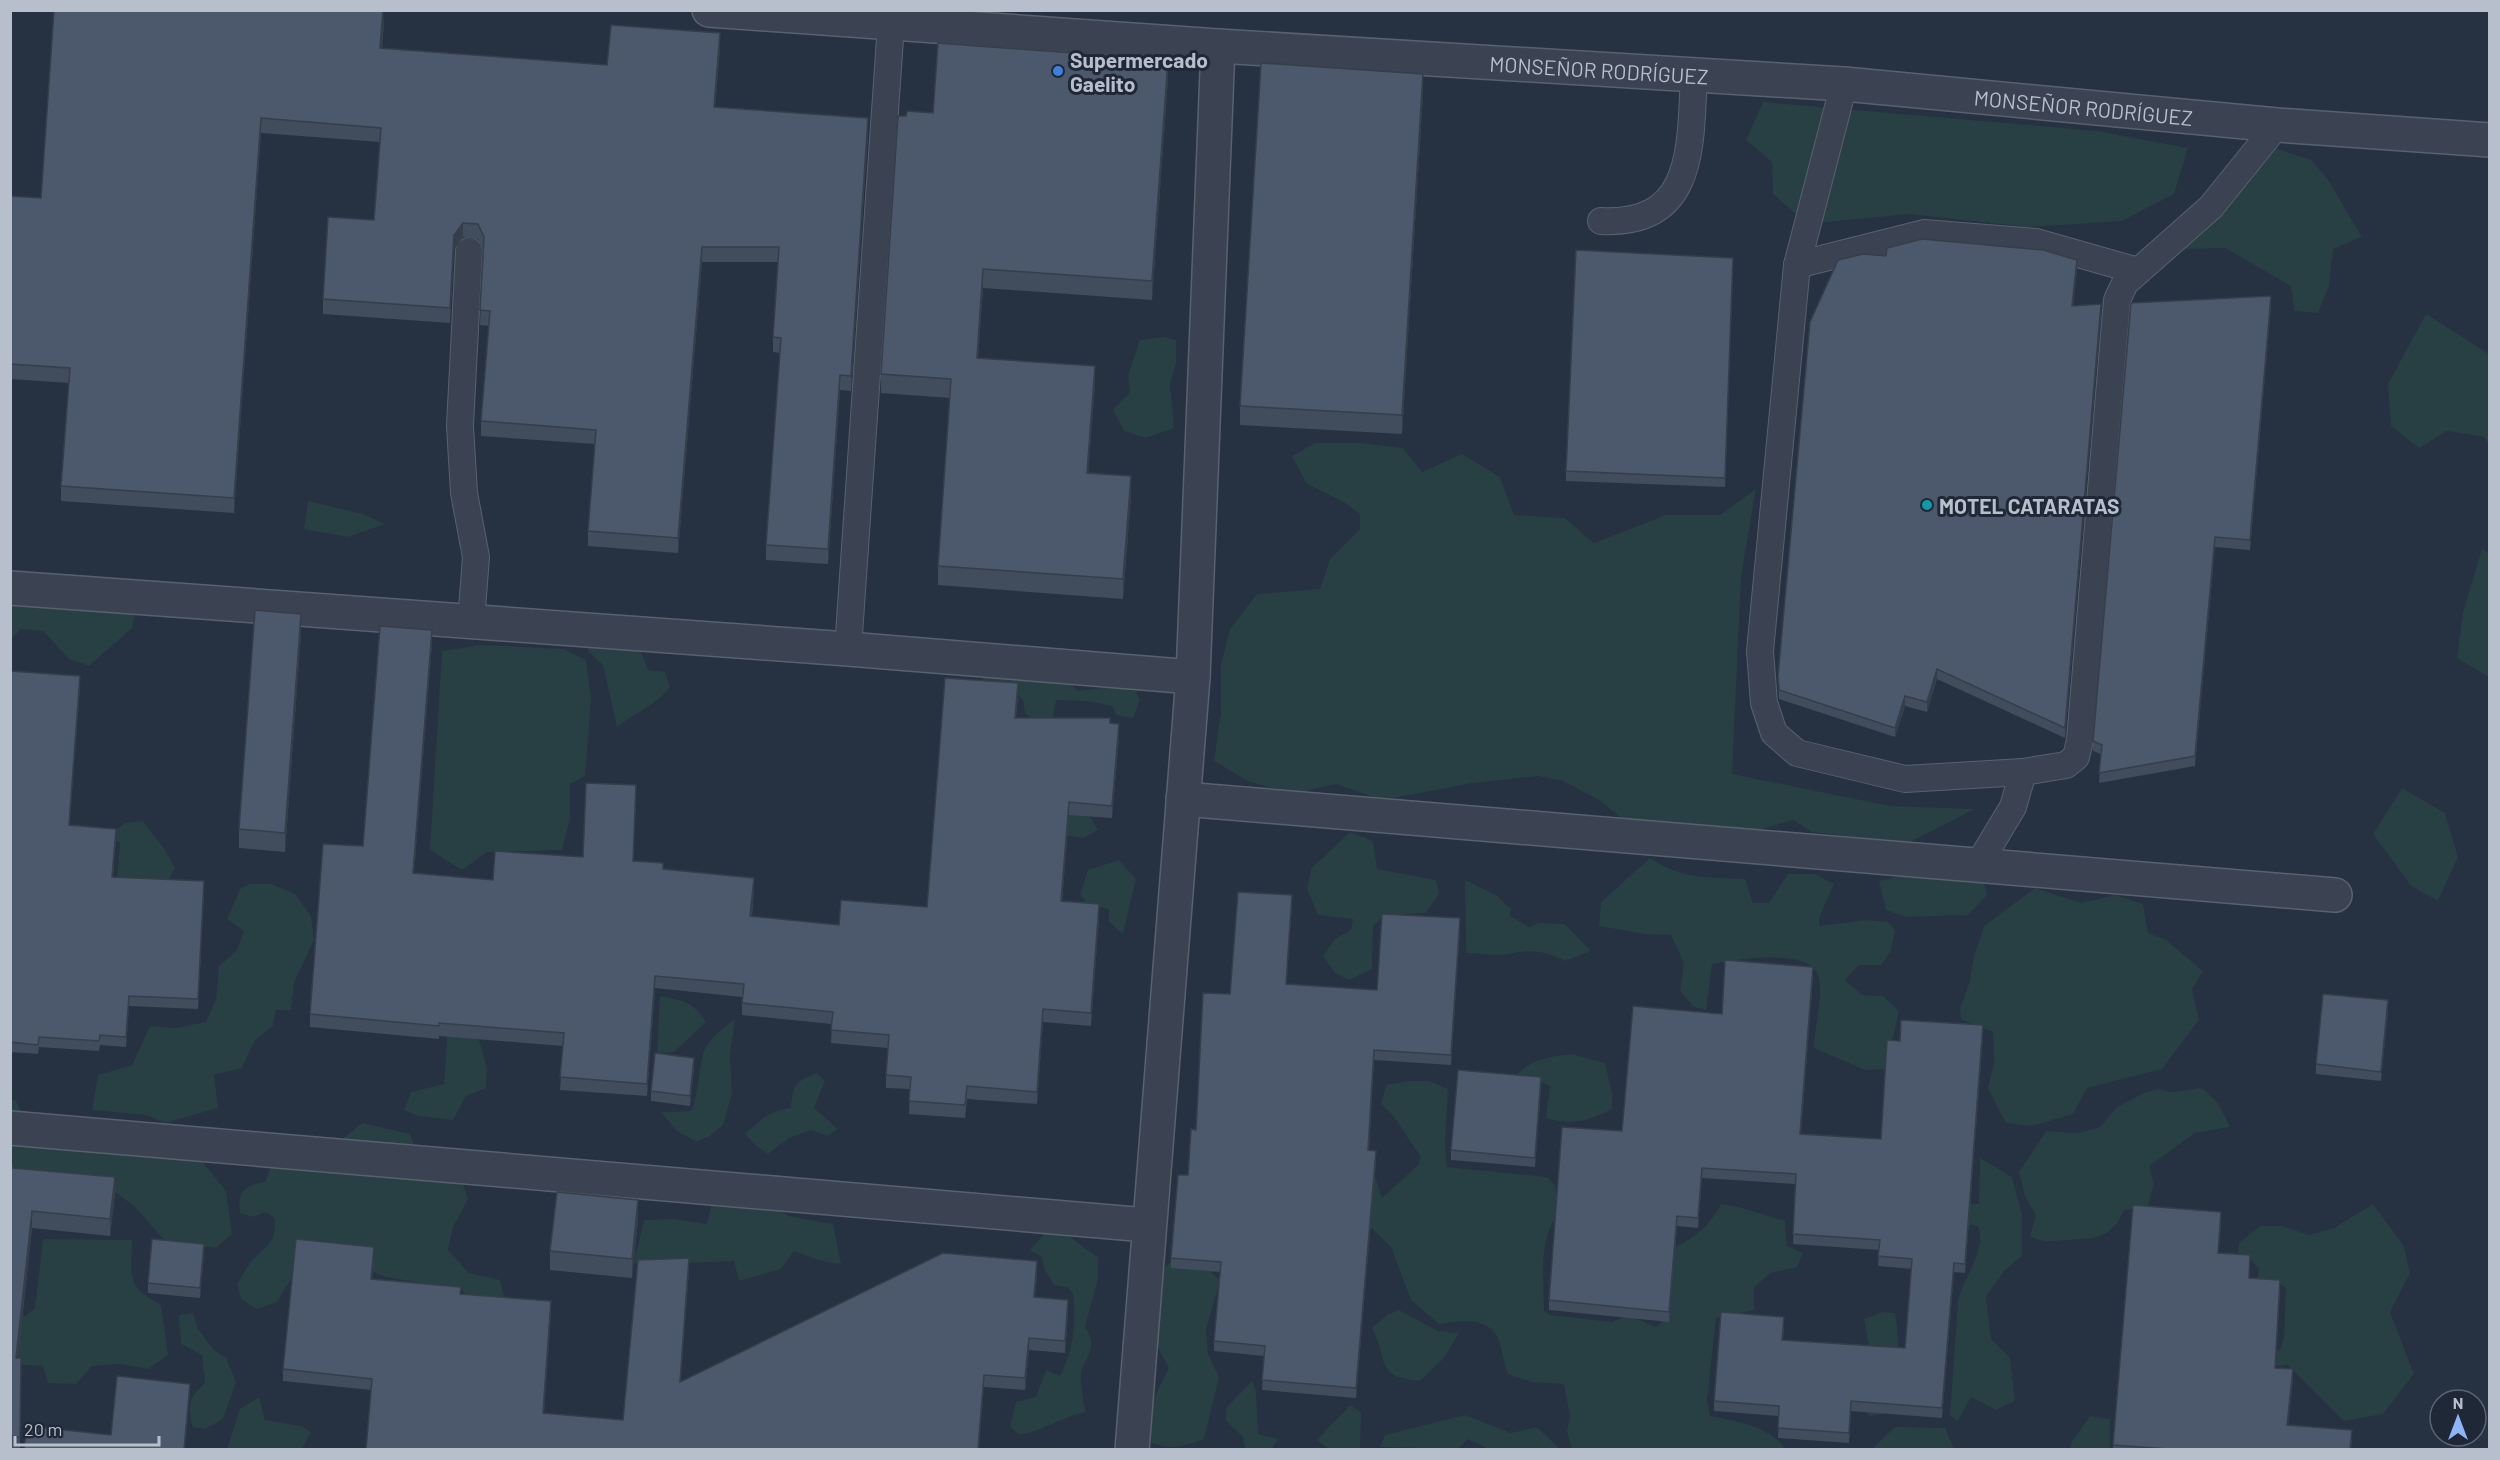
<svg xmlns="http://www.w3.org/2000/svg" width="2500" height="1460" viewBox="0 0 2500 1460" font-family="Barlow,sans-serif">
<rect width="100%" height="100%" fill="#263142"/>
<!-- green -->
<g fill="#283f43">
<path d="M1763,102L2097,131L2188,148L2174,194L2122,221L2027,227L1909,214L1807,224L1773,194L1772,162L1746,140Z"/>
<path d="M2272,147L2311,160L2327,178L2362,237L2333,249L2329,286L2318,313L2294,311L2291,286L2225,248L2185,249L2166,238Z"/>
<path d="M2426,314L2489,354V445L2484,437L2447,431L2419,448L2391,426L2388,384Z"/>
<path d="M1164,337L1176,340V363L1170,384L1174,428L1146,438L1124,431L1113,410L1130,392L1128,375L1140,340Z"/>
<path d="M1315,443H1359L1403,448L1422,472L1462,454L1500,477L1514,515L1565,518L1594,543L1666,515H1720L1756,489L1741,577L1732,774L1890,806L1975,809L1908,843L1812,832L1793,820L1735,837L1642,834L1599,800L1563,781L1538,776L1473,783L1382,800L1336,784L1292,794L1248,781L1214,761L1221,712V664L1230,629L1257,594L1320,589L1330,559L1360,529V514L1345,503L1306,483L1292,456Z"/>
<path d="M308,501L363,514L385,524L348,537L304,529Z"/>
<path d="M2482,549L2489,553V677L2457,658L2463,612Z"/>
<path d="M10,580L135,612L132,628L89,666L69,659L43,631L21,629L11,639Z"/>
<path d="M586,627L632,629L648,670L665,672L670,687C657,705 634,713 617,727L603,665L588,651Z"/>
<path d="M482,645L564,649L586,660L591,698L585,776L570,784V819L562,850L487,852L462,870L430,850L442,651Z"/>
<path d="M1003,660L1044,662L1078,691L1117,686L1134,687L1140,700L1133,718L1116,715L1112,706L1086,701L1056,700L1053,718H1033L1025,714L1023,700L1014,692L998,691L981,680Z"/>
<path d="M2402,788L2445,813L2458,857L2438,901L2411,886L2373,834Z"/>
<path d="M1044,791L1087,812L1098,830L1083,838L1055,834Z"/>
<path d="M143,821L165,850L175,868L167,883L117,880L120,843L108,836L125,823Z"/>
<path d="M1350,832L1373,841L1377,869L1436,880L1439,894L1426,913L1385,915L1373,926L1372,969L1349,980L1335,973L1323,956L1335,939L1351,930L1353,919L1318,915L1307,889L1311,869Z"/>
<path d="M1650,858C1683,880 1707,877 1745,879L1753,903H1769L1788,874H1815L1834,884L1819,918V926L1867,920L1888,922L1895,930L1891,951L1881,965H1859L1845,980L1862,995L1883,996L1899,1011L1886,1069L1865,1070L1814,1048C1814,1026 1823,1000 1819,978C1813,946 1734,960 1712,964L1706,1010L1694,1007L1680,991L1684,963L1671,935L1645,934L1599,926L1601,902Z"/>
<path d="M1119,860L1136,879L1123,934L1109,922V909L1088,905L1080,894L1088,870Z"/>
<path d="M1914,873L1983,879L1987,895L1968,915L1906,917L1886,910L1879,881Z"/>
<path d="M1465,880L1496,895L1511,909L1510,916L1529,927L1539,923L1565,924L1591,951L1565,961C1543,951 1532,949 1509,954C1496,957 1480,953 1466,953Z"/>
<path d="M250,884H272L295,894L311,916L314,940L294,983L291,1010H276L273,1026L255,1040L242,1068L214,1075L218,1108L165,1123L146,1115L92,1110L98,1075L132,1065L150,1026L175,1028L206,1022L216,999L219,966L237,950L244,931L227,919L240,889Z"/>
<path d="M2035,888L2081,903L2115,895L2143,904L2148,933L2166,940L2203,971L2192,989L2199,1020L2162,1069L2087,1088L2073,1114L2032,1126L2006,1123L1988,1089L1994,1061L1993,1032L1961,1019L1960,1008L1970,981L1973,960L1984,926Z"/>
<path d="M660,996C682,1000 694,1002 706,1022L674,1052L657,1053Z"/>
<path d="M735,1019L730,1055L732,1094L723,1125L710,1136L696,1142L677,1131L661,1112L691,1111C699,1092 698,1073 703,1054C707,1039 724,1028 735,1019Z"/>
<path d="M448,1021L474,1023L487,1068L486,1088L466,1096L453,1120L419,1116L404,1110L411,1092L444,1084Z"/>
<path d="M1572,1054L1605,1063L1612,1093V1109C1588,1121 1573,1126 1546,1118L1550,1086L1536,1080L1514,1079C1526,1060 1551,1056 1572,1054Z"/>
<path d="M817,1073L825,1081L814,1108L838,1129L828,1136L811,1130L789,1138L768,1154L755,1145L745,1134C760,1120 770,1110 791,1108C793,1085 794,1082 817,1073Z"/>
<path d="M1408,1081H1429L1448,1089L1445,1142L1447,1167L1547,1177L1555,1185L1559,1212C1538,1239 1544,1278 1544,1311L1550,1315L1612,1322L1622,1318H1635L1656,1327L1670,1315L1669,1250C1696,1237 1706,1230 1721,1204L1739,1207L1785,1221L1787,1246L1803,1253L1797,1267L1770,1273L1754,1288V1310L1716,1318L1707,1400L1710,1416C1736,1421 1769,1426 1786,1449H1572L1567,1432L1570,1416L1564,1384L1532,1382L1508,1374C1503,1362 1503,1353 1499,1341C1490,1315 1459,1321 1439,1324L1411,1300L1391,1247L1372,1228L1324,1246L1374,1173L1382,1198L1419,1164L1420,1155C1404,1135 1400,1120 1381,1104L1386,1085Z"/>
<path d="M2202,1088L2218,1103L2230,1127L2195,1133L2149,1166L2154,1184L2147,1209L2124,1210C2112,1240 2094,1238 2066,1240C2051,1241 2044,1243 2030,1236L2036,1215L2025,1197L2019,1172L2046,1131L2079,1133L2100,1127L2117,1107L2144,1093L2158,1089L2171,1092Z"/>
<path d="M10,1099L16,1101L36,1145L199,1158L226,1191L232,1234L216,1248L166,1242L134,1206L100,1181L11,1174Z"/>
<path d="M362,1123L410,1134L424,1169L461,1177L468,1199L453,1227L448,1250L469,1273L500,1280L505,1300L469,1298L461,1289L385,1277L361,1266L293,1276L277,1302L257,1309L241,1299L237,1284C241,1277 245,1270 250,1263C265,1245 276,1245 275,1219L266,1212L253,1217L240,1213C237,1193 244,1185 265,1182L271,1166L314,1162Z"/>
<path d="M1980,1158L2012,1177L2022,1214V1256L2004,1271L1986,1297L1991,1339L2010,1358L2015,1401L1996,1410L1971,1397L1958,1421L1950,1416L1958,1301C1963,1278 1987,1250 1978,1226L1960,1223L1935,1205L1979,1204Z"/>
<path d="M712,1202L773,1204L788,1216L833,1224L841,1264C825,1263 809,1257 794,1251L781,1269L739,1281L734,1261L687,1263L643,1270L634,1262L644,1220L672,1219L707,1224Z"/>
<path d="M2373,1204L2404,1246L2410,1273L2390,1312L2414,1374L2383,1414L2344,1421L2288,1365L2244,1368L2231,1349L2280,1350L2284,1337L2286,1288L2276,1281L2257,1280L2259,1269L2250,1259L2238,1253L2239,1243L2260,1226H2282L2309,1235L2334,1228Z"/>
<path d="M1052,1225C1069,1234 1081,1247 1098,1257V1279L1085,1327C1100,1348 1084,1358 1081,1373C1080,1385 1084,1401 1085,1412C1061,1417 1043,1431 1019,1435L1010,1426L1016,1402L1036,1397L1046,1370L1060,1376C1074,1349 1076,1324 1073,1294L1067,1287L1054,1285L1044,1269L1042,1257L1030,1250Z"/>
<path d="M43,1239L132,1240C132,1278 125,1285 161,1305L168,1355L148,1369L121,1364L92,1366L76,1384L48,1383L43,1366L11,1364L10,1315L25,1316L35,1308Z"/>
<path d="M1198,1258L1220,1281L1206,1329L1208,1354L1219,1377L1204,1439C1174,1450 1164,1451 1136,1434L1169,1368L1138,1312L1147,1289L1171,1261Z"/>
<path d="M1399,1310L1438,1331L1459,1333L1444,1358L1420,1381C1373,1377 1389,1359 1372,1328L1387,1315Z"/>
<path d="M1883,1312L1895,1313C1902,1351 1896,1376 1888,1413L1870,1416L1861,1408L1869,1346L1864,1319Z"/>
<path d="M193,1313L198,1329L214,1350L226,1358L236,1382L223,1419L205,1429L193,1427C187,1409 189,1395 205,1383L202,1355L181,1344L179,1315Z"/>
<path d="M1252,1381L1256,1392L1258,1434L1278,1439L1271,1449H1245L1243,1437L1226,1421V1408Z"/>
<path d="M259,1397L265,1420L301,1426L311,1432L302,1449H227L240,1409Z"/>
<path d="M1350,1405L1361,1412L1360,1449H1329L1317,1440Z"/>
<path d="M1465,1415L1511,1433L1537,1427L1560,1449H1489L1468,1439L1458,1449L1380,1447L1385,1435Z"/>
<path d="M2090,1416L2110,1419V1449H2070L2071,1443Z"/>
<path d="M1895,1427L1945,1428L1954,1449H1872Z"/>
</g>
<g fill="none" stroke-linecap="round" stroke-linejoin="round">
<!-- service casing -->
<g stroke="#59616f" stroke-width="28">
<g id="service">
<path d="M1844,84L1797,265L1760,651L1764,703L1774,733L1797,753L1905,779L2023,772L2066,765L2076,757L2080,740L2117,300L2125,283L2211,207L2277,125"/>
<path d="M1601,221C1696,226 1690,145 1694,75"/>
<path d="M469,251L460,426L464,493L476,557L471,622"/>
<path d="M1797,265L1924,233L2036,242L2138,271"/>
<path d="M848,649L891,24"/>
<path d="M1978,865L2013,807L2023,772"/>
</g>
</g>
<!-- minor casing -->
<g stroke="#59616f" stroke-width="36">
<g id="minor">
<path d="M10,588L848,649L1193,677"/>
<path d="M1183,799L2335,895"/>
<path d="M10,1128L1147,1225"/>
<path d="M1132,1450L1193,677L1218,46"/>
</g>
</g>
<!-- tertiary casing -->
<g stroke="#59616f" stroke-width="36">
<g id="tertiary">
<path id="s1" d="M709,10L1218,46L1844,84L2277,125L2490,140"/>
</g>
</g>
<!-- service -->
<use href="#service" stroke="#3b4352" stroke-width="26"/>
<!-- minor -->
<use href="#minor" stroke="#3b4352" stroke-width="33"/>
<!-- tertiary -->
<use href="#tertiary" stroke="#3b4352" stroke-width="33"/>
</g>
<!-- wall -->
<g fill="#414c5c">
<path d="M384,24L382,48L607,65L720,48L715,107L868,133L851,391L840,390L828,564L766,560V545L780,353L773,352V337L778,262H702L678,553L588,546V531L595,444L481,436V421L489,326L480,325L483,250L478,239L463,237L454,250L450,323L323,314V299L374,220L380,142L261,133L234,513L61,501V486L69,383L10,379V196L41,198Z"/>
<path d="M1168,79L1152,300L983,288L978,358L1095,385L1088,473L1131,495L1123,599L938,585V566L950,398L881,393V374L906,116Z"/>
<path d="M1423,94L1402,434L1240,425V406Z"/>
<path d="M1886,256L2077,269L2073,306L2101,314L2065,738L1937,679L1927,712L1905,706L1895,737L1779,699L1778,676Z"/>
<path d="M1733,268L1725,487L1566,481V471Z"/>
<path d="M2271,306L2250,550L2215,547L2195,766L2099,783L2101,754L2093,751V741Z"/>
<path d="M301,633L285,852L239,848V829Z"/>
<path d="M432,643L414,873L493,880L583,857L636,798L633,861L754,891L752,916L839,925L927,907L1018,696L1016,718L1110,723L1119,737L1112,818L1069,815L1062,901L1099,917L1091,1026L1043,1022L1037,1104L967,1099L965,1118L909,1114L910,1089L886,1088V1075L888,1048L831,1043L832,1024L742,1015V997L655,988L647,1096L560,1090L563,1046L439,1036V1039L310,1027V1014L363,846Z"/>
<path d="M10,671L80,686L69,825L116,838L113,877L204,891L198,1009L129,1006L126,1047L100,1045L99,1051L39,1047L38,1054L10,1052Z"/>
<path d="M1292,905L1286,984L1377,990L1460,928L1451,1065L1374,1060L1369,1150L1376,1161L1356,1398L1262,1390L1264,1356L1214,1351V1341L1220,1272L1171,1268V1258L1188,1175L1196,1130L1230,994Z"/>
<path d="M1813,976L1801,1134L1881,1139L1900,1041L1983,1035L1965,1273L1954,1272L1942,1418L1851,1411L1849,1443L1778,1438L1779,1416L1714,1411V1401L1784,1327L1783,1340L1905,1348L1912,1269L1878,1266L1879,1250L1793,1244L1795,1184L1702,1178L1698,1228L1677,1226L1669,1322L1549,1310V1300L1622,1131L1722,1014Z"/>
<path d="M2388,1010L2381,1081L2316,1074V1064Z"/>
<path d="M694,1068L690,1106L651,1101V1091Z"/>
<path d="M1541,1087L1535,1167L1451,1160V1150Z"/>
<path d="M10,1164L13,1168L115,1194L110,1236L32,1228L18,1358H21L20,1449H10Z"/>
<path d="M638,1219L632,1278L550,1270V1251Z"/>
<path d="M2221,1222L2218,1253L2250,1265L2249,1278L2280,1289L2275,1368L2293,1379L2288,1425L2352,1440L2351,1449H2113V1445Z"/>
<path d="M204,1254L200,1298L148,1293V1283Z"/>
<path d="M374,1259L372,1279L461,1294L551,1313L544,1413L623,1420L689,1270L680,1381L1037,1273L1035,1297L1068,1312L1065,1353L1029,1350L1025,1390L984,1387L366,1449L371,1390L283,1381V1369Z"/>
</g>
<!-- shaded-wall -->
<g fill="#353e4b">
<path d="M383,10L384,24L380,63V48Z"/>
<path d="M720,33V48L714,122V107Z"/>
<path d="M1168,60V79L1152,300V281Z"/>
<path d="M1423,74V94L1402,434V415Z"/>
<path d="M261,118V133L234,513V498Z"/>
<path d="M868,118V133L851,391V376Z"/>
<path d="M463,223V237L454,250L450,323L454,235Z"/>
<path d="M702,247V262L678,553V538Z"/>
<path d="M2077,260V269L2072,315V306Z"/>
<path d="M983,269V288L977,377V358Z"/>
<path d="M2271,296V306L2250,550V540Z"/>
<path d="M2101,304V314L2065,738V728Z"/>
<path d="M1095,366V385L1087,492V473Z"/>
<path d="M840,375V390L828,564V549Z"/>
<path d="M1131,476V495L1123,599V579Z"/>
<path d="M2215,537V547L2195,766V756Z"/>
<path d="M301,614V633L285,852V833Z"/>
<path d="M432,630V643L413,886V873Z"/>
<path d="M1937,669V679L1927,712V702Z"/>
<path d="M80,676V686L69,835V825Z"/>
<path d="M1905,696V706L1895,737V728Z"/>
<path d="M1119,724V737L1112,818V806Z"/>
<path d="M1069,802V815L1061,914V901Z"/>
<path d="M116,829V838L112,887V877Z"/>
<path d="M754,878V891L750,929V916Z"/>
<path d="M1292,895V905L1286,994V984Z"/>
<path d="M1099,904V917L1091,1026V1013Z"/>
<path d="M1460,918V928L1451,1065V1055Z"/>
<path d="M1813,967V976L1800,1143V1134Z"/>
<path d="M655,976V988L647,1096V1084Z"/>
<path d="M129,996V1006L126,1047V1037Z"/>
<path d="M2388,1000V1010L2381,1081V1072Z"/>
<path d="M1043,1009V1022L1037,1104V1092Z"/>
<path d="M1983,1025V1035L1965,1273V1264Z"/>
<path d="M694,1058V1068L690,1106V1096Z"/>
<path d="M1541,1077V1087L1535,1167V1158Z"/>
<path d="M1376,1151V1161L1356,1398V1388Z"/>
<path d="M1702,1168V1178L1698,1228V1218Z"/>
<path d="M115,1177V1194L110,1236V1219Z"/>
<path d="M638,1200V1219L632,1278V1259Z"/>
<path d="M32,1211V1228L16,1375V1358Z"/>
<path d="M2221,1212V1222L2218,1263V1253Z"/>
<path d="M1677,1216V1226L1669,1322V1312Z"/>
<path d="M204,1244V1254L200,1298V1288Z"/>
<path d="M374,1247V1259L371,1291V1279Z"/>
<path d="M689,1258V1270L680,1394V1382Z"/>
<path d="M1037,1261V1273L1034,1309V1297Z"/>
<path d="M1954,1263V1272L1942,1418V1408Z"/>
<path d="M2280,1280V1289L2275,1377V1368Z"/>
<path d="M1068,1300V1312L1065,1353V1341Z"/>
<path d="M551,1301V1313L543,1425V1413Z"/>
<path d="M1029,1338V1350L1025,1390V1378Z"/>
<path d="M2293,1369V1379L2287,1435V1425Z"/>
<path d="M984,1375V1387L979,1449H978Z"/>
<path d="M190,1384V1394L185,1449H184Z"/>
</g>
<!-- building -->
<g fill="#4c586b" stroke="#353e4b" stroke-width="1.5">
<path d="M54,10H383L380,48L607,65L611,25L720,33L714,107L868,118L851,376L840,375L828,549L766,545L781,338L773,337L779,247H702L678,538L588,531L596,430L481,421L490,311L480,310L484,237L478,224L463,223L454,235L450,308L323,299L328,217L374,220L381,128L261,118L234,498L61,486L70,368L10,364V196L41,198Z"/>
<path d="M938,43L1168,60L1152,281L983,269L977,358L1095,366L1087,473L1131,476L1123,579L938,566L951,379L881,374L898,116H906L907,111L933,113Z"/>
<path d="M1261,63L1423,74L1402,415L1240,406Z"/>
<path d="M1922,239L2043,250L2077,260L2072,306L2101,304L2065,728L1937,669L1927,702L1905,696L1895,728L1779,690L1778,676L1810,322L1838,260L1863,254L1886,256L1887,248Z"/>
<path d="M1576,250L1733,258L1725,478L1566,471Z"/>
<path d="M2271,296L2250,540L2215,537L2195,756L2099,773L2102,745L2093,741L2131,303Z"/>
<path d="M255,610L301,614L285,833L239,829Z"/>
<path d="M380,626L432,630L413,873L493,880L495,851L583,857L586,783L636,785L633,861L663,863V869L754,878L750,916L839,925L841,900L927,907L945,678L1018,683L1015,718H1110V723L1119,724L1112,806L1069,802L1061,901L1099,904L1091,1013L1043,1009L1037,1092L967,1086L965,1105L909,1101L911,1077L886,1075L889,1035L831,1030L833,1012L742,1003L744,984L655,976L647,1084L560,1077L564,1033L439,1023V1026L310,1014L323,844L363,846Z"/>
<path d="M10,671L80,676L69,825L116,829L112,877L204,881L198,999L129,996L126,1037L100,1035L99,1041L39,1037L38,1045L10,1042Z"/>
<path d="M1238,892L1292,895L1286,984L1377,990L1382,914L1460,918L1451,1055L1374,1050L1368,1150L1376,1151L1356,1388L1262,1380L1265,1346L1214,1341L1221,1262L1171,1258L1178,1175H1188L1191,1129L1196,1130L1203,993L1230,994Z"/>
<path d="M1725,960L1813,967L1800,1134L1881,1139L1887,1040L1900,1041L1901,1020L1983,1025L1965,1264L1954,1263L1942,1408L1851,1401L1849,1433L1778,1428L1779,1406L1714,1401L1721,1312L1784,1317L1782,1340L1905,1348L1912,1259L1878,1256L1880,1240L1793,1234L1796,1174L1702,1168L1698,1218L1677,1216L1669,1312L1549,1300L1562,1127L1622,1131L1633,1006L1722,1014Z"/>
<path d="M2323,994L2388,1000L2381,1072L2316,1064Z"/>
<path d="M655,1053L694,1058L690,1096L651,1091Z"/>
<path d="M1458,1070L1541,1077L1535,1158L1451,1150Z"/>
<path d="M10,1164L13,1165V1168L115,1177L110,1219L32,1211L16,1358H21L20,1437L10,1436Z"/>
<path d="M557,1192L638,1200L632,1259L550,1251Z"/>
<path d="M2133,1205L2221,1212L2218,1253L2250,1255L2249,1278L2280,1280L2275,1368L2293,1369L2287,1425L2352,1430L2350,1449H2168L2113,1445Z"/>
<path d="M152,1239L204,1244L200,1288L148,1283Z"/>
<path d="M296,1239L374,1247L371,1279L461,1287L460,1294L551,1301L543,1413L623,1420L638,1260L689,1258L680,1382L943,1253L1037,1261L1034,1297L1068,1300L1065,1341L1029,1338L1025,1378L984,1375L978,1449H366L372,1379L283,1369Z"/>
<path d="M117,1376L190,1384L184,1449H24L27,1426L111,1435Z"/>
</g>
<!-- markers -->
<circle fill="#3f7fe0" stroke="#1f2837" stroke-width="2" cx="1058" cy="71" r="6"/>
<circle fill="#0f9aa8" stroke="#1f2837" stroke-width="2" cx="1927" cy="505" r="6"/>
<g text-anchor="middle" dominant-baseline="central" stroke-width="6" stroke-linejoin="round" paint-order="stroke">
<!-- poi labels -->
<g font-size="21" font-weight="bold" fill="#b8bfcc" stroke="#1f2837" text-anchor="start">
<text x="1070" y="59">Supermercado<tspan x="1070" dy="24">Gaelito</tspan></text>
<text x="1939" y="505">MOTEL CATARATAS</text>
</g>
<!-- street labels -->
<g font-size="21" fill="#b8bfcc" stroke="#1f2837">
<text stroke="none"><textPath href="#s1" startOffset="892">MONSEÑOR RODRÍGUEZ</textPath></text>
<text stroke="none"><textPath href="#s1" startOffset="1378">MONSEÑOR RODRÍGUEZ</textPath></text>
</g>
</g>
<!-- border -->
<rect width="2500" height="1460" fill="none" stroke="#b8bfcc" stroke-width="24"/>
<!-- north arrow -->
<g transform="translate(2458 1418)"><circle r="28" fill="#1f2837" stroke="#5c6473" stroke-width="1.5"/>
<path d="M0-4.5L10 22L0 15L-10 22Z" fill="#90b4f8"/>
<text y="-9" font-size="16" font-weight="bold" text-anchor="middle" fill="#b8bfcc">N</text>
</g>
<!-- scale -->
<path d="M15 1436v9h144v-9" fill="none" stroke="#b8bfcc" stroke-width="3"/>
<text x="24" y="1436" font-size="18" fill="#b8bfcc" stroke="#1f2837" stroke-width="4.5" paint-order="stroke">20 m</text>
</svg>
